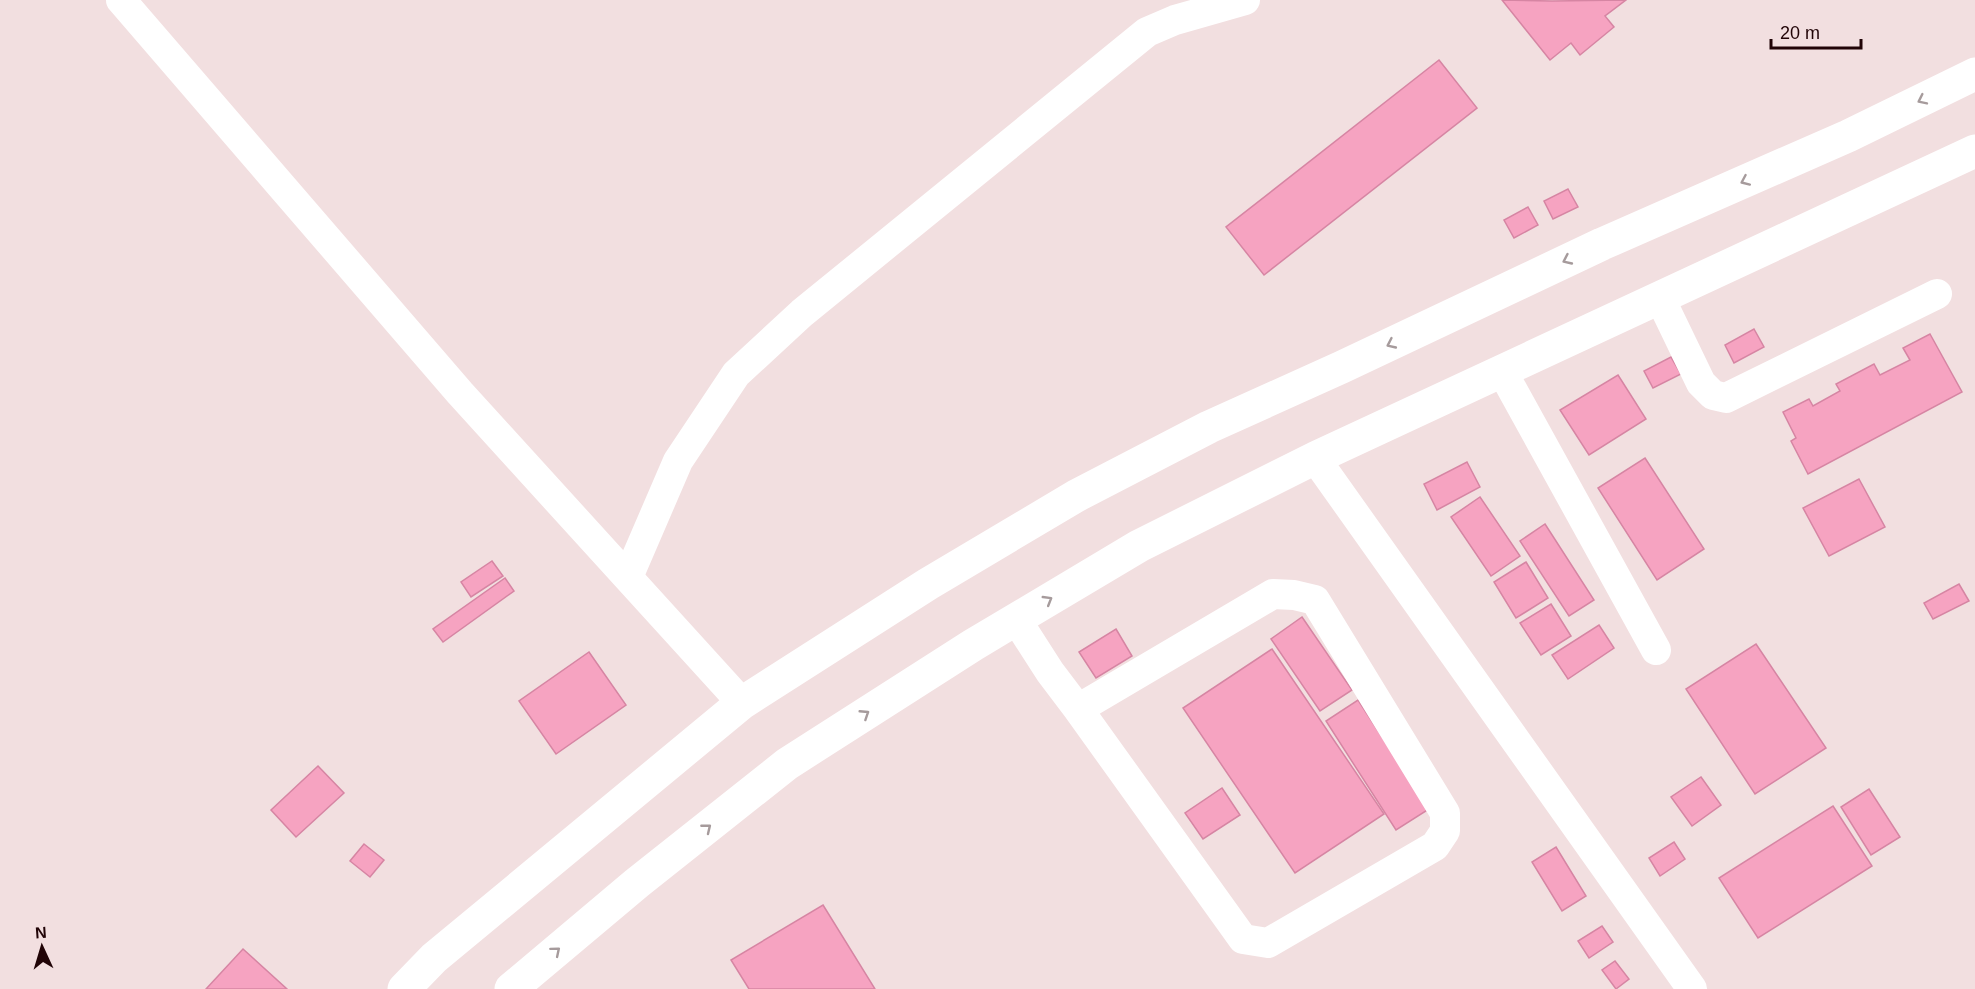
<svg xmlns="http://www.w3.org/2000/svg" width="1975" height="989" viewBox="0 0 1975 989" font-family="Arial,sans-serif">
<rect width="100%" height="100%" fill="#f2dfe0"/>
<!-- building -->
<g fill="#f6a3c1" stroke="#d685a3" stroke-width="1.5">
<path d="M1502,0L1552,1L1626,0L1605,16L1614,27L1580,55L1571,43L1550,60Z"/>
<path d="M1439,60L1477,108L1264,275L1226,227Z"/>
<path d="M1568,189L1578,207L1553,219L1544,201Z"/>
<path d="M1528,207L1538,225L1514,238L1504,220Z"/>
<path d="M1754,329L1764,347L1734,363L1725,345Z"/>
<path d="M1930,334L1962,392L1808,474L1791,441L1796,438L1783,412L1809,399L1813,406L1840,391L1836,384L1874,364L1880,375L1910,360L1903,348Z"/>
<path d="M1671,357L1681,374L1653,388L1644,371Z"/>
<path d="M1618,375L1646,419L1589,455L1560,410Z"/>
<path d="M1645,458L1704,549L1657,580L1598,488Z"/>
<path d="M1467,462L1480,487L1437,510L1424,484Z"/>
<path d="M1859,479L1885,527L1829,556L1803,508Z"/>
<path d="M1480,497L1520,556L1491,576L1451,517Z"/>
<path d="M1545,524L1594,600L1569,616L1520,541Z"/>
<path d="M492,561L503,576L471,597L461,582Z"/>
<path d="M1526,562L1548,598L1516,618L1494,582Z"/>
<path d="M505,578L514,591L443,642L433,629Z"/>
<path d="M1959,584L1969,601L1933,619L1924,603Z"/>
<path d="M1551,604L1571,636L1541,655L1520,623Z"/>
<path d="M1302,617L1352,690L1320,711L1271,639Z"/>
<path d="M1599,625L1614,648L1568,679L1552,655Z"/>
<path d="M1116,629L1132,656L1096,678L1079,652Z"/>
<path d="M1756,644L1826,748L1755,794L1686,689Z"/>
<path d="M1272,649L1384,814L1295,873L1183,708Z"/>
<path d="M589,652L626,705L556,754L519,701Z"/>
<path d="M1358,700L1429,809L1396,830L1326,721Z"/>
<path d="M318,766L344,793L296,837L271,810Z"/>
<path d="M1701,777L1721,805L1692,826L1671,797Z"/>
<path d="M1222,788L1240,815L1203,839L1185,813Z"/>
<path d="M1869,789L1900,837L1871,855L1841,807Z"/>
<path d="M1833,806L1872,866L1758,938L1719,878Z"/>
<path d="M1674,842L1685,859L1660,876L1649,858Z"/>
<path d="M364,844L384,860L370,877L350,861Z"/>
<path d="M1556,847L1586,896L1562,911L1532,862Z"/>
<path d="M823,905L875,989H749L731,960Z"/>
<path d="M1602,926L1613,942L1589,958L1578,941Z"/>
<path d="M243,949L287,989H206Z"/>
<path d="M1615,961L1629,979L1616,989L1602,970Z"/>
</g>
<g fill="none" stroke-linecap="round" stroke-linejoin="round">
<!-- minor -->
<g stroke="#fff" stroke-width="30">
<path d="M121,0L460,393L742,703"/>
<path d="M1660,298L1701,383L1713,395L1726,398L1937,294"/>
<path d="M1502,371L1656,650"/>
<path d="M1315,458L1692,989"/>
<path d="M628,577L678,461L736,374L802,313L1147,32L1175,20L1245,0"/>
<path d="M1016,619L1050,672L1078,709L1243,939L1268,943L1435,846L1445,831V813L1315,600L1294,595L1273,594L1078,709"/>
</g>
<!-- highway -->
<g stroke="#fff" stroke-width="33">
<path d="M404,989L434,958L742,703L928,584L1076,496L1209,427L1342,367L1602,244L1848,136L1975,74"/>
<path d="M511,989L637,883L787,764L973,645L1139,546L1315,458L1975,151"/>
</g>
</g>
<!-- one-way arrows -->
<defs><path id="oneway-chevron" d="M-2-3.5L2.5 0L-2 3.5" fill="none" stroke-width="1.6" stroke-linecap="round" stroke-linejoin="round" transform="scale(1.5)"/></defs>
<g stroke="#a69b9c">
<use href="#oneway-chevron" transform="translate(1922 100) rotate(154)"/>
<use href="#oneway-chevron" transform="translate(1745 181) rotate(156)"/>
<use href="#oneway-chevron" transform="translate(1567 260) rotate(155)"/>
<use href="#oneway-chevron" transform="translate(1391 344) rotate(155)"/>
<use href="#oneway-chevron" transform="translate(1048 600) rotate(-31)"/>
<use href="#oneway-chevron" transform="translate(865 714) rotate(-33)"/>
<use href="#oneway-chevron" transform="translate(707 828) rotate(-39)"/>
<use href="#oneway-chevron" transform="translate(556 951) rotate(-40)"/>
</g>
<!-- north arrow -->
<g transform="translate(42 947) rotate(356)" stroke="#f2dfe0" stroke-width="4.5" paint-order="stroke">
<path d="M0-4.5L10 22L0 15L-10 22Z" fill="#210407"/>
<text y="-9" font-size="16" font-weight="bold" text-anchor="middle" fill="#210407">N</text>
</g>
<!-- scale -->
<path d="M1771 39v9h90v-9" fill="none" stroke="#210407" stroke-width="3"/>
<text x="1780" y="39" font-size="18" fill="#210407" stroke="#f2dfe0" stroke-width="4.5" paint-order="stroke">20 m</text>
</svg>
